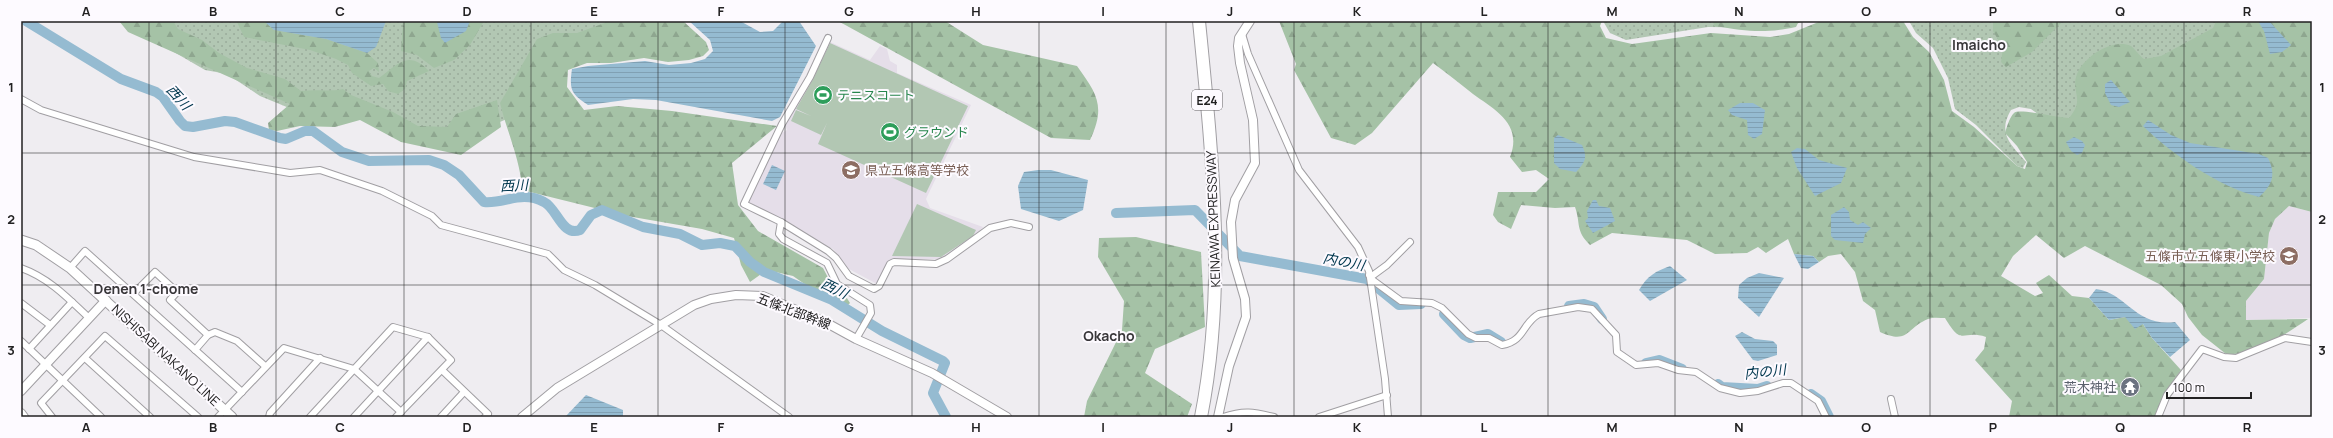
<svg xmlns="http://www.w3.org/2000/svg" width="2333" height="438" viewBox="0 0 2333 438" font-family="Manrope,'Noto Sans JP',sans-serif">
<defs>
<pattern id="grass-dots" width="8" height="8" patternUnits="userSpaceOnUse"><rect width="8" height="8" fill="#b2c7b3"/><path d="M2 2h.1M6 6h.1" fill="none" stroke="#99ab9a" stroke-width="1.8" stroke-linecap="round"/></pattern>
<pattern id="forest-firs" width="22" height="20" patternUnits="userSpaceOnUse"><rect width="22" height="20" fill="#a5c2a6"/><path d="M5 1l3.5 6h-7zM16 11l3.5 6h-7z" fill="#8ea68f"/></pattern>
<pattern id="water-rules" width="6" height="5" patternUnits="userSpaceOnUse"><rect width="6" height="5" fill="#95bbd1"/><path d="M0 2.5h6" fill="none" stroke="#80a0b3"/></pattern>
</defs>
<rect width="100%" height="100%" fill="#efedf1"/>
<!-- built -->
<g fill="#e5dee9">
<path d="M828,41L870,60L880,46L887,49L890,61L897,65V73L971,105L926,199L930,208L983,227L980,231L942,259L890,260L879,282L877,284L849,269L833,249L789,225L790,223L749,205L747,201L776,141L782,133L787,130L785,124Z"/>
<path d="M2289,206L2312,212V318L2246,320V301L2264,279L2269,233L2275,219Z"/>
</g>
<!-- grass -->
<g fill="url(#grass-dots)">
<path d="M127,21H636L583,40L509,118L484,129L432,137L348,107L311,117L260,96L227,74L205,70L136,30Z"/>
<path d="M1603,21H1805L1783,28L1708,27L1626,40L1610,33Z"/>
<path d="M1909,21H2226L2082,118L2046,120L2031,109L2019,107L2011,110C1997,134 2011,144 2026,162L2023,168L2017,166L1976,125L1955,109L1948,78L1933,48L1916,33Z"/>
</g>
<!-- forest -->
<g fill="url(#forest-firs)">
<path d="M119,21H173L178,29L202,40L219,53L247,68L285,79L301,91C316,89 329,92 343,89L351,95L393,112L418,126L447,127L456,114L497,100L501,127L461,155L401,142L360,120L335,127L300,126L277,131L269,130L268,123L290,104L128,32Z"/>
<path d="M264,21L274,30L326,39L367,53L378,63L379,72L374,68L369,71L372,76L379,78C398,65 407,49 429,71L407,81L405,89L398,94L388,91L383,84L371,86L352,73L348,65L336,59L310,50L244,37L237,22Z"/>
<path d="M403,21H484L470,45L454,60L434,68L417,55L401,51Z"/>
<path d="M610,21H683L706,42L709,50L703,56L689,60L668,62L644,58L611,63H587L568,70L567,87L584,110L617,106L672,111L777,126L732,163L738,205L758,231L823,268L833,287L845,295L850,303L845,308L829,301L793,276L767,270L750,282L741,265L734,238L702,229L627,216L522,190C521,161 507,132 500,103L537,39L553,33H577Z"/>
<path d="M838,21H945L983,45L1077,66C1097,94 1106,106 1090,140L1051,138Z"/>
<path d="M1279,21H1602L1600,26L1606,38L1632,44L1711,33L1770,37L1789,34L1821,21H1903L1913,37L1929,52L1944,80L1952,111L1974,127L2017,166L2025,169L2027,162L2017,146L2005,133C2007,127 2009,118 2014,113C2019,108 2058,118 2069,118C2086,98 2070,93 2077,74C2084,57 2112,38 2131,46C2135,49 2139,55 2144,59L2161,56L2213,28L2216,21H2312V212L2289,206L2275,219L2269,233L2264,279L2246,301V320L2308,319C2286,334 2254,356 2226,354L2202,335L2188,317L2182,304L2161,285L2085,246L2064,258L2036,235L2013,256L2001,276L2035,296L2043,293L2036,283L2049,275L2072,296L2089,298L2109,320L2125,317L2143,324L2152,338L2181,370L2164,395L2156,417H2009L2012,401L1975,360L1984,349L1986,337C1961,329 1963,348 1945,318C1940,318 1933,317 1928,319C1906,328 1909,345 1880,332L1875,310L1863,301L1855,272L1841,254L1828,256L1819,262L1813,256L1794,254L1788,239L1766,253L1758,247L1747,253L1715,254L1687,240L1612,233L1590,245C1575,230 1581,224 1575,207L1555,208L1521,205L1511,229L1498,222L1493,215L1498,192H1536L1549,179L1536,170L1522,172L1510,157C1523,124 1495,110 1473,94C1460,84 1447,73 1433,63L1372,133L1355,145L1331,138L1294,70L1296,64Z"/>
<path d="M1713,21H1799L1796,27C1761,34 1748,31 1714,26Z"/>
<path d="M1993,21H2063L2032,52L2006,67L2001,62L2003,48L1993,31Z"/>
<path d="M1136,237L1201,252L1205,327L1155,349L1145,373L1192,404L1187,417H1084L1087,401L1122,330L1124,301L1098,257L1099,238Z"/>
</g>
<!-- garden -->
<g fill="#b2c7b3">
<path d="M830,43L968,106L926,193L818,144L827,123L821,135L791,121L796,110L811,116L796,109L812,81Z"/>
<path d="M917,204L976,230L973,236L941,257L892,256Z"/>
</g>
<!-- water -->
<g fill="url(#water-rules)">
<path d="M264,21H386L376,47L367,53L326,39L274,30Z"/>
<path d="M439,21H470L466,31L445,43L441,38L437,22Z"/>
<path d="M689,21H740L760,32L773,31L783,21H799L816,46L780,117L772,121L656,100L633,99L588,105C571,94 569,90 572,69L588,66L645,61L669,65L691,63L705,59L713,51L710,40Z"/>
<path d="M2258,21H2269L2291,45L2282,52L2270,54L2264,31Z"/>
<path d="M2111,80L2130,102L2119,107L2111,105L2105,93V84Z"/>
<path d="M1740,103H1753L1765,110L1762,134L1754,139L1748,135L1747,120L1732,115L1728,110Z"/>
<path d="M2148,120L2171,135L2190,143L2259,154L2268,158C2276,174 2273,185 2259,197C2219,187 2173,155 2143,126Z"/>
<path d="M1558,135L1582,145C1588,158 1585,162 1576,172L1560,169L1554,163V138Z"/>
<path d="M2074,137L2082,141L2085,145L2082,153L2077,155L2071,151L2066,142Z"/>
<path d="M1797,148L1805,149L1819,160L1847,168L1841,183L1815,196L1797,168L1791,152Z"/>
<path d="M772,165L785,171L776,190L763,184Z"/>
<path d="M1038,170H1051L1088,180L1083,210L1059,221L1021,209L1018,186L1024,172Z"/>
<path d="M1593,200H1596L1599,206L1610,208L1615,221L1593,233L1585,221L1588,218L1587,211Z"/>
<path d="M1844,207L1849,212L1850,220L1858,225L1863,222L1871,228L1865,234L1863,243L1835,240L1831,236V215Z"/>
<path d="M1794,254L1813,256L1819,262L1808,269L1801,268Z"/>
<path d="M1670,266L1687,280L1650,301L1639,290C1647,276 1656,271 1670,266Z"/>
<path d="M1759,273L1784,278L1759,317L1738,298L1739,285L1747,278Z"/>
<path d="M2096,289C2127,293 2135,327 2175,322L2190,340L2170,357L2152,338L2143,324L2135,329L2125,317L2109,320L2089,298Z"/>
<path d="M1742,332L1755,339L1773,341L1777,345V355L1758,361L1753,360L1735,336Z"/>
<path d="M586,395L623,410V417H565Z"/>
</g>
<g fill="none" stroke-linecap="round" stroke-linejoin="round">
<!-- river -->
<g stroke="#95bbd1" stroke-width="10">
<path d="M26,21L121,79L156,92L163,97L180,121L185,126L193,127L225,121L235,122L280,138L286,139L305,131H313L342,152L369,161L429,160L444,165L459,175L484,202C505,204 521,190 544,202C557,208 562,237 580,230L591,215L602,210L643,227L680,234L702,245L720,243L735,246L750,262L764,272L832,300L882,331L943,361L945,363L933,393L946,417"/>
<path d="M1116,213L1195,210L1240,256L1367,279L1399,305L1421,304"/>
<path d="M1569,306L1584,304L1594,307L1602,319"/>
<path d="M1444,314L1464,335L1470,338L1488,334L1501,342"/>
<path d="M1646,363L1659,360L1682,369"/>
<path d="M1718,384L1722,387L1758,389L1767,386"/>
<path d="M1811,394L1821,401L1829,417"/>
</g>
<!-- minor casing -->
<g stroke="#a19fa3" stroke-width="8">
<g id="minor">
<path d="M1242,34L1248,54L1299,170L1358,247L1369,271L1385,379L1388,417"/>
<path d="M828,38L810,77L782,124L744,204L781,222L828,251L836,258L849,276L874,289L879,286L890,264L894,262L936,264L947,259L990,228L1011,223L1029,227"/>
<path d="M21,99L41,110L194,157L290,173L320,170L382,191L432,216L441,225L548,254L564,270L595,285L661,325L789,417"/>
<path d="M781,222L779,234L783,239L827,263L837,284L870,305L871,313L856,339"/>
<path d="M21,268C49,278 68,298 89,318"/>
<path d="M70,268L85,251L242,392"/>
<path d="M1369,275L1372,276L1387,265L1410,242"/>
<path d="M1371,279L1401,301L1432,303L1442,308L1468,334L1476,338H1489L1502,345C1525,341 1522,323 1539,314L1578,307L1592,309L1616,335L1617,352L1636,365L1658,363L1678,370L1696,372L1720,388L1740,393L1758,391L1783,383H1791L1818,401L1826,417"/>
<path d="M134,293L155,272L177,292L170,300L208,335"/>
<path d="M21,303L50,325"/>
<path d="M21,341L101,417"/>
<path d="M29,349L72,302"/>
<path d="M195,350L208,335L215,332L237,341L265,366"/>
<path d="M85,358L150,417"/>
<path d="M442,370L488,414L485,417"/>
<path d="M1891,399L1895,417"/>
<path d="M52,417L41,403L105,336L198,417"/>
<path d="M218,417L284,348L354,369L401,412"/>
<path d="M269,417L270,413L320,358"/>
<path d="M310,417L393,327L428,337L451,360L396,417"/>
<path d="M354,417L428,337"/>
<path d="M441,417L464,392"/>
<path d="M1223,417C1244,410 1253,412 1274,417"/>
<path d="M1319,417L1387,395"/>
<path d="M2158,417L2167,395L2202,349L2224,357L2236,358L2285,338L2312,342"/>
</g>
</g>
<!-- tertiary casing -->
<g stroke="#a19fa3" stroke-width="10">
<g id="tertiary">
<path d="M21,391L106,300"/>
<path d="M21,413L24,417"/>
<path d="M522,417L557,388L694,305L711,299L736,295L763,296L825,322L856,339L932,373L1007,417"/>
<path d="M1218,417L1229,366L1246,317L1245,299L1233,258L1231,222L1235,200L1255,163L1253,120L1240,63L1238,46L1239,38L1250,21"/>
</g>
</g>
<!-- secondary casing -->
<g stroke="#a19fa3" stroke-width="11">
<path id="secondary" d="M21,240L36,245L70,268L232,417"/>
</g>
<!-- motorway casing -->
<g stroke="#a19fa3" stroke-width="14">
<path id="motorway" d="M1199,21C1212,153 1227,286 1201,417"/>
</g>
<!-- minor -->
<use href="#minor" stroke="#fff" stroke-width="6"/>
<!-- tertiary -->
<use href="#tertiary" stroke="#fff" stroke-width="8"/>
<!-- secondary -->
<use href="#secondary" stroke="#fff" stroke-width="9"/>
<!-- motorway -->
<use href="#motorway" stroke="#fff" stroke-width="12"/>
</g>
<!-- grid -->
<path fill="none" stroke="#222122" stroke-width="1" stroke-opacity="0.55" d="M149,21V417M276,21V417M404,21V417M531,21V417M658,21V417M785,21V417M912,21V417M1039,21V417M1166,21V417M1294,21V417M1421,21V417M1548,21V417M1675,21V417M1802,21V417M1930,21V417M2057,21V417M2184,21V417M21,153H2312M21,285H2312"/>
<!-- icons -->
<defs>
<g id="stadium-disc" transform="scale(1)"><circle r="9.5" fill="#2e9e5b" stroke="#fdfaff"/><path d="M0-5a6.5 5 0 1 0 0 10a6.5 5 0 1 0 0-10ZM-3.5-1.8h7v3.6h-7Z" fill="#fff"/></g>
<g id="school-disc" transform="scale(1)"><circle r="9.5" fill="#8d6e63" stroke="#fdfaff"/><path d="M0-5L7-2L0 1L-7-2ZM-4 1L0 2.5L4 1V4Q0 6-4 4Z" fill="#fff"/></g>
<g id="temple-disc" transform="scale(1)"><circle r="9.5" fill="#6b7280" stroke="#fdfaff"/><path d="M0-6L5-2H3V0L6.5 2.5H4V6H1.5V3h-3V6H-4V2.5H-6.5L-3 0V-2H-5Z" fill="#fff"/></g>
</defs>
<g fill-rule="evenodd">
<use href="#stadium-disc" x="823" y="95"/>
<use href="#stadium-disc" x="890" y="132"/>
<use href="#school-disc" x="851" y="170"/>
<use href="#school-disc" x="2289" y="256"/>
<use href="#temple-disc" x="2130" y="387"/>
</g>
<g text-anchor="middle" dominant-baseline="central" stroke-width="4" stroke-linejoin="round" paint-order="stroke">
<!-- shield labels -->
<rect fill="#fdfaff" stroke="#646264" stroke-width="1" x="1192" y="90" width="30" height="20" rx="3"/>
<g font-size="12" font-weight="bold" fill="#222122">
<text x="1207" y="100">E24</text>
</g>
<!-- leisure labels -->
<g font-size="13" fill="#27864d" stroke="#fdfaff" text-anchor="start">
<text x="837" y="95">テニスコート</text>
<text x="904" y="132">グラウンド</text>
</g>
<!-- education labels -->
<g font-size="13" fill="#785e54" stroke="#fdfaff" text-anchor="start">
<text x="865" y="170">県立五條高等学校</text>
<text x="2275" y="256" text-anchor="end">五條市立五條東小学校</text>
</g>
<!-- street labels -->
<g font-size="13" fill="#222122" stroke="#fdfaff">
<text transform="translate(1213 219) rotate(-92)">KEINAWA EXPRESSWAY</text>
<text transform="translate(794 311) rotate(21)">五條北部幹線</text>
<text transform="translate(166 355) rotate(43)">NISHISABI NAKANO LINE</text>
</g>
<!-- worship labels -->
<g font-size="13" fill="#5b616d" stroke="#fdfaff" text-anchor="end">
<text x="2116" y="387">荒木神社</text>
</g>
<!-- neighbourhood labels -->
<g font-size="14" font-weight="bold" fill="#39373a" stroke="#fdfaff">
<text x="1979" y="44">Imaicho</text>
<text x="146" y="288">Denen 1-chome</text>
<text x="1109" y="335">Okacho</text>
</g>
<!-- water labels -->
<g font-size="14" font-style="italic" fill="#01374e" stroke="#fdfaff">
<text transform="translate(179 97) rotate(48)">西川</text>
<text transform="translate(514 185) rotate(-3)">西川</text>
<text transform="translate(1344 261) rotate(11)">内の川</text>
<text transform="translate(835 288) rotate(26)">西川</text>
<text transform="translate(1765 371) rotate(-6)">内の川</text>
</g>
</g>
<!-- border -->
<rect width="2333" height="438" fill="none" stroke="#fdfaff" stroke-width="44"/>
<!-- scale -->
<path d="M2167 392v6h84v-6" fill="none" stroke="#222122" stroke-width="2"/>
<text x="2173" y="392" font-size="12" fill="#222122" stroke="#fdfaff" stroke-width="3" paint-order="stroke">100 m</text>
<rect x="22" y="22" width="2289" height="394" fill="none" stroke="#222122" stroke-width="1.5"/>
<g font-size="13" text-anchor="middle" font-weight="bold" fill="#222122">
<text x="86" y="16">A</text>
<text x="213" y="16">B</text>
<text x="340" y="16">C</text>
<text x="467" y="16">D</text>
<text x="594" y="16">E</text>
<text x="721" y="16">F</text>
<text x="849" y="16">G</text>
<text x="976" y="16">H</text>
<text x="1103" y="16">I</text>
<text x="1230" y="16">J</text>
<text x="1357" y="16">K</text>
<text x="1484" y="16">L</text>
<text x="1612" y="16">M</text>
<text x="1739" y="16">N</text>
<text x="1866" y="16">O</text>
<text x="1993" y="16">P</text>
<text x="2120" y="16">Q</text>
<text x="2247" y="16">R</text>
<text x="11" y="92">1</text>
<text x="2322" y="92">1</text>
<text x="11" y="224">2</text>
<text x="2322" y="224">2</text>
<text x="11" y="355">3</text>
<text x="2322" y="355">3</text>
<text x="86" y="432">A</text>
<text x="213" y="432">B</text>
<text x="340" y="432">C</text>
<text x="467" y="432">D</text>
<text x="594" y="432">E</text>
<text x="721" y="432">F</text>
<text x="849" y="432">G</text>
<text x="976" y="432">H</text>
<text x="1103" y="432">I</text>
<text x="1230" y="432">J</text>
<text x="1357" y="432">K</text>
<text x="1484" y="432">L</text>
<text x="1612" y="432">M</text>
<text x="1739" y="432">N</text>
<text x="1866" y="432">O</text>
<text x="1993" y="432">P</text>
<text x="2120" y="432">Q</text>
<text x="2247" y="432">R</text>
</g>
</svg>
